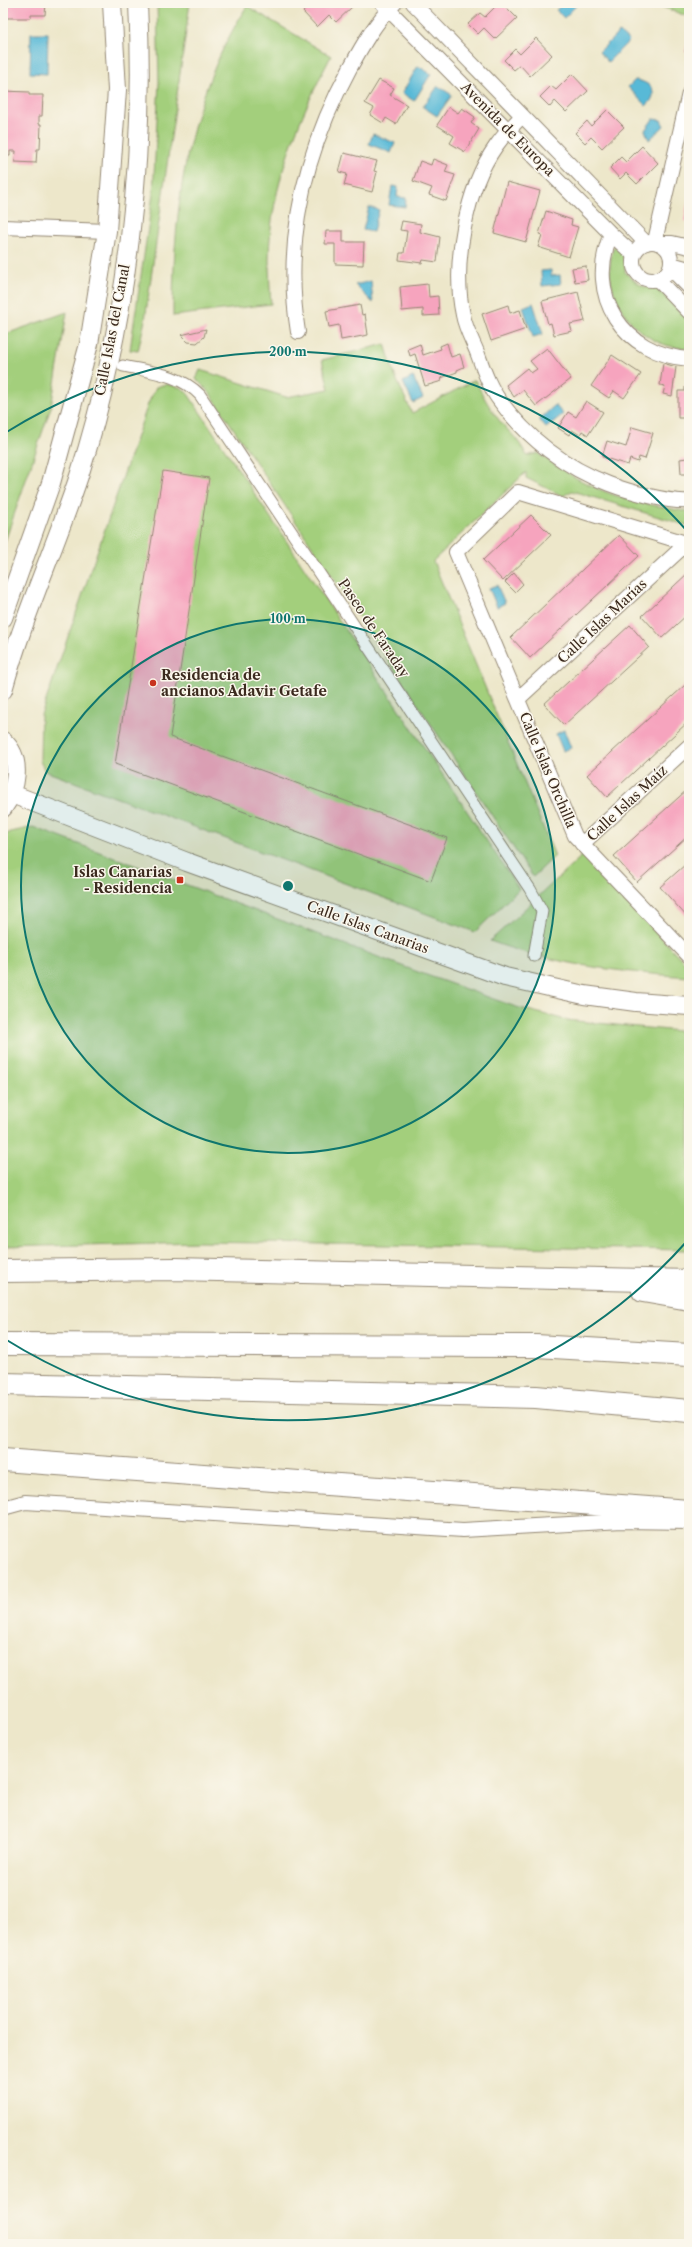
<svg xmlns="http://www.w3.org/2000/svg" width="692" height="2247" viewBox="0 0 692 2247" font-family="'Libre Caslon Text',serif">
<rect width="100%" height="100%" fill="#fbf7ec"/>
<filter id="ink" filterUnits="userSpaceOnUse"><feTurbulence type="fractalNoise" baseFrequency=".025" numOctaves="2"/><feDisplacementMap in="SourceGraphic" scale="8" xChannelSelector="R" yChannelSelector="G"/><feConvolveMatrix kernelMatrix="1 2 1 2 8 2 1 2 1" color-interpolation-filters="sRGB"/></filter>
<filter id="wash" filterUnits="userSpaceOnUse"><feTurbulence type="fractalNoise" baseFrequency=".012" numOctaves="4" result="noise"/><feDisplacementMap in="SourceGraphic" scale="16" xChannelSelector="R" yChannelSelector="G"/><feGaussianBlur stdDeviation="0.9" result="paint"/><feColorMatrix in="noise" values="0 0 0 0 0 0 0 0 0 0 0 0 0 0 0 0 0 1.4 0 .05"/><feComposite in="paint" operator="in"/></filter>
<g filter="url(#wash)">
<rect width="100%" height="100%" fill="#ede7ca"/>
<!-- green -->
<g fill="#a3cf7b" stroke="#6f7c4c">
<path d="M157,3H190L145,320L138,351L130,350L153,194L159,82Z"/>
<path d="M652,3H689V17Z"/>
<path d="M247,6L331,56C299,118 270,186 269,258C269,273 270,289 271,304L173,316C173,206 187,100 247,6Z"/>
<path d="M615,246L625,256V272C635,281 642,290 656,287L689,321V348C645,350 609,309 610,266C611,260 611,250 615,246Z"/>
<path d="M67,312L51,407L3,547V335Z"/>
<path d="M385,344L395,376L412,413L475,380C482,394 489,407 499,420C509,432 520,441 527,456L538,453C577,482 611,498 658,506C668,508 679,511 689,511V526L572,491L563,496L526,478V472L433,561L555,856L533,877L209,392L196,379L200,370L286,397L329,389L322,360Z"/>
<path d="M166,384L182,388L188,394L519,889L475,932L45,771L40,761L41,715L148,404L156,387Z"/>
<path d="M33,827L418,972L516,1007L566,1020L689,1032V1250L199,1242L3,1247V836L11,832Z"/>
<path d="M583,855L689,967V977C621,972 554,965 490,941Z"/>
</g>
<!-- water -->
<g fill="#59b9d7" stroke="#4a727a">
<path d="M564,3H579L564,18L556,10Z"/>
<path d="M619,32L629,41L608,62L599,52Z"/>
<path d="M31,33H48L47,74L30,73Z"/>
<path d="M418,66L431,74L414,101L402,93Z"/>
<path d="M635,80C652,82 660,94 646,106L628,87Z"/>
<path d="M438,86L452,95L437,116L423,107Z"/>
<path d="M653,119L661,120L664,126L649,140L645,130Z"/>
<path d="M373,134L395,143L391,153L369,144Z"/>
<path d="M392,186L398,187L397,197L406,198L405,207L389,205Z"/>
<path d="M369,207L379,210L373,232L363,230Z"/>
<path d="M551,270V276L560,275L561,284L542,286L541,271Z"/>
<path d="M371,281L373,303L355,285Z"/>
<path d="M533,303L543,334L533,337L523,307Z"/>
<path d="M413,377L423,398L413,403L403,382Z"/>
<path d="M555,405L563,414L546,428L539,420Z"/>
<path d="M497,585L505,603L497,607L489,588Z"/>
<path d="M564,730L571,748L563,751L556,734Z"/>
</g>
<g id="blocks">
<!-- building -->
<g fill="#f6a4be">
<path d="M3,3H46L45,15H31V18H3Z"/>
<path d="M312,3H348L352,7L336,22L329,15L317,27L303,12Z"/>
<path d="M499,3H502L517,18L495,39L484,28L478,34L468,24L480,13L485,17Z"/>
<path d="M536,38L552,55L530,76L520,65L514,70L504,60L515,49L520,54Z"/>
<path d="M687,44H689V53L685,52Z"/>
<path d="M572,74L588,91L566,112L555,101L550,107L540,97L551,86L556,90Z"/>
<path d="M379,80L394,88L390,95L407,105L396,124L386,118L383,123L370,115L374,108L365,103Z"/>
<path d="M3,91L29,92V95H43L42,116H39V124H41L40,149H37L36,163L15,162L16,151H10V156H3Z"/>
<path d="M449,107L458,113L462,108L475,117L471,123L479,129L465,152L450,143L454,136L437,125Z"/>
<path d="M607,110L624,127L602,148L591,137L585,143L575,133L587,121L591,126Z"/>
<path d="M642,146L658,163L637,184L626,173L620,179L610,168L621,157L626,162Z"/>
<path d="M344,153L377,161L374,171L377,172L372,192L344,185L347,174L339,172Z"/>
<path d="M433,159L448,165L445,172L455,175L446,201L429,195L432,188L413,181L420,161L431,165Z"/>
<path d="M507,182L540,191L526,242L494,233Z"/>
<path d="M688,200H689V222L684,221Z"/>
<path d="M546,211L572,220L571,225L578,227L569,257L538,247L542,235L539,234Z"/>
<path d="M402,221L421,224L420,232L440,237L437,262L423,260L422,263L399,260L400,253H404L407,231L400,230Z"/>
<path d="M326,231H343V242H364L363,265L335,264V244H325Z"/>
<path d="M586,266L588,280L575,282L572,268Z"/>
<path d="M428,284L429,297L438,296L439,315L423,316V309L402,311L400,287Z"/>
<path d="M578,292L585,321L570,324L572,331L554,335L551,323L548,324L542,301Z"/>
<path d="M360,305L362,315L365,314L368,335L341,340L339,325L329,327L326,311Z"/>
<path d="M508,305L510,313L520,310L526,329L491,341L482,314Z"/>
<path d="M206,329L204,337L197,343L188,342L181,335Z"/>
<path d="M447,343L451,357L460,354L464,367L457,370V372L441,378L442,381L425,386L415,354L410,356L408,349L420,344L423,355L441,349L440,346Z"/>
<path d="M547,348L571,379L536,406L523,390L514,397L506,385L527,368L531,373L537,369L530,361Z"/>
<path d="M612,355L641,374L624,398L614,391L609,398L591,386Z"/>
<path d="M663,363L676,367L672,396L663,394L665,386L660,385Z"/>
<path d="M685,387H689V418H678V391H685Z"/>
<path d="M586,401L603,412L588,435L582,431L580,435L572,430L569,435L558,428L568,412L576,417Z"/>
<path d="M632,427L653,433L645,459L639,457L638,462L630,459L628,465L602,457L607,441L626,447Z"/>
<path d="M686,438H689V474H681L680,459L687,458Z"/>
<path d="M163,471L209,478L170,737L447,838L431,881L115,764Z"/>
<path d="M531,515L551,535L503,581L483,560Z"/>
<path d="M619,535L639,556L530,658L511,637Z"/>
<path d="M689,572V613L662,638L642,616Z"/>
<path d="M514,573L523,584L515,592L505,582Z"/>
<path d="M630,625L649,647L564,725L544,704Z"/>
<path d="M685,685L689,690V721L607,797L587,775Z"/>
<path d="M689,788V835L637,882L614,856Z"/>
<path d="M686,864L689,867V919L660,887Z"/>
</g>
</g>
</g>
<g filter="url(#ink)">
<use href="#blocks" fill-opacity="0" stroke="#948874" stroke-width="1"/>
<g fill="none" stroke-linecap="round" stroke-linejoin="round">
<!-- pedestrian casing -->
<g stroke="#948874" stroke-width="13">
<path id="pedestrian" d="M123,366C150,372 180,374 200,395L530,889L542,911L534,956"/>
</g>
<!-- minor casing -->
<g stroke="#948874" stroke-width="16">
<g id="minor">
<path d="M382,3L611,234L633,254"/>
<path d="M413,3L646,243"/>
<path d="M522,116C513,125 504,135 496,146C466,188 452,264 463,315C465,327 472,340 477,352C483,368 489,387 500,401C527,438 566,468 609,484C627,491 670,503 689,501"/>
<path d="M3,227L107,231"/>
<path d="M611,234C585,296 623,354 689,359"/>
<path d="M655,241L689,93"/>
<circle cx="652" cy="261" r="19"/>
<path d="M658,243H672L689,247"/>
<path d="M671,264L689,269"/>
<path d="M670,268L689,287"/>
<path d="M657,279L689,312"/>
<path d="M298,332C283,238 305,151 350,68C362,46 376,21 395,3"/>
<path d="M689,544L518,492L456,552L575,836L689,956"/>
<path d="M518,699L686,544"/>
<path d="M582,844L689,746"/>
<path d="M3,1508L25,1502L463,1530L622,1521L689,1522"/>
</g>
</g>
<!-- tertiary casing -->
<g stroke="#948874" stroke-width="20">
<g id="tertiary">
<path d="M3,618L51,483L89,344L107,231L117,90L112,3"/>
<path d="M3,690C23,617 55,548 79,476C127,326 146,160 138,3"/>
<path d="M3,741C23,759 17,789 3,808"/>
<path d="M12,794L187,862L505,977L584,995L636,1002L689,1006"/>
</g>
</g>
<!-- motorway casing -->
<g stroke="#948874" stroke-width="24">
<g id="motorway">
<path d="M3,1271L175,1269L689,1281"/>
<path d="M643,1291L689,1299"/>
<path d="M3,1344L536,1346L689,1355"/>
<path d="M3,1384L536,1397L689,1411"/>
<path d="M3,1460L689,1511"/>
</g>
</g>
<!-- pedestrian -->
<use href="#pedestrian" stroke="#fff" stroke-width="11"/>
<!-- minor -->
<use href="#minor" stroke="#fff" stroke-width="14"/>
<!-- tertiary -->
<use href="#tertiary" stroke="#fff" stroke-width="18"/>
<!-- motorway -->
<use href="#motorway" stroke="#fff" stroke-width="22"/>
</g>
</g>
<!-- distance rings -->
<circle cx="288" cy="886" r="267" fill="#0f766e" fill-opacity=".12"/>
<g fill="none" stroke="#0f766e" stroke-width="2">
<circle cx="288" cy="886" r="267"/>
<path d="M688 1240A534 534 0 0 1 5 1339M5 433A534 534 0 0 1 688 532"/>
</g>
<!-- markers -->
<g fill="#c8321e" stroke="#fbf7ec" stroke-width="1.5">
<circle cx="153" cy="683" r="4"/>
<rect x="176" y="876" width="8" height="8" rx="2"/>
</g>
<g text-anchor="middle" dominant-baseline="central" stroke-width="3" stroke-linejoin="round" paint-order="stroke">
<!-- street labels -->
<g font-size="14" fill="#3b2a1e" stroke="#fbf7ec">
<text transform="translate(508 129) rotate(45)">Avenida de Europa</text>
<text transform="translate(112 330) rotate(-79)">Calle Islas del Canal</text>
<text transform="translate(602 621) rotate(-43)">Calle Islas Marías</text>
<text transform="translate(374 628) rotate(56)">Paseo de Faraday</text>
<text transform="translate(548 770) rotate(67)">Calle Islas Orchilla</text>
<text transform="translate(627 803) rotate(-43)">Calle Islas Maíz</text>
<text transform="translate(368 927) rotate(20)">Calle Islas Canarias</text>
</g>
<!-- poi labels -->
<g font-size="14" font-weight="bold" fill="#3b2a1e" stroke="#fbf7ec" text-anchor="start">
<text x="161" y="675">Residencia de<tspan x="161" dy="16">ancianos Adavir Getafe</tspan></text>
<text x="172" y="872" text-anchor="end">Islas Canarias<tspan x="172" dy="16">- Residencia</tspan></text>
</g>
</g>
<circle cx="288" cy="886" r="6" fill="#0f766e" stroke="#fbf7ec" stroke-width="2"/>
<g font-size="12" text-anchor="middle" font-weight="bold" fill="#0f766e" stroke="#fbf7ec" stroke-width="3" stroke-linejoin="round" paint-order="stroke">
<text x="288" y="356">200 m</text>
<text x="288" y="623">100 m</text>
</g>
<!-- margin -->
<rect width="692" height="2247" fill="none" stroke="#fbf7ec" stroke-width="16"/>
</svg>
